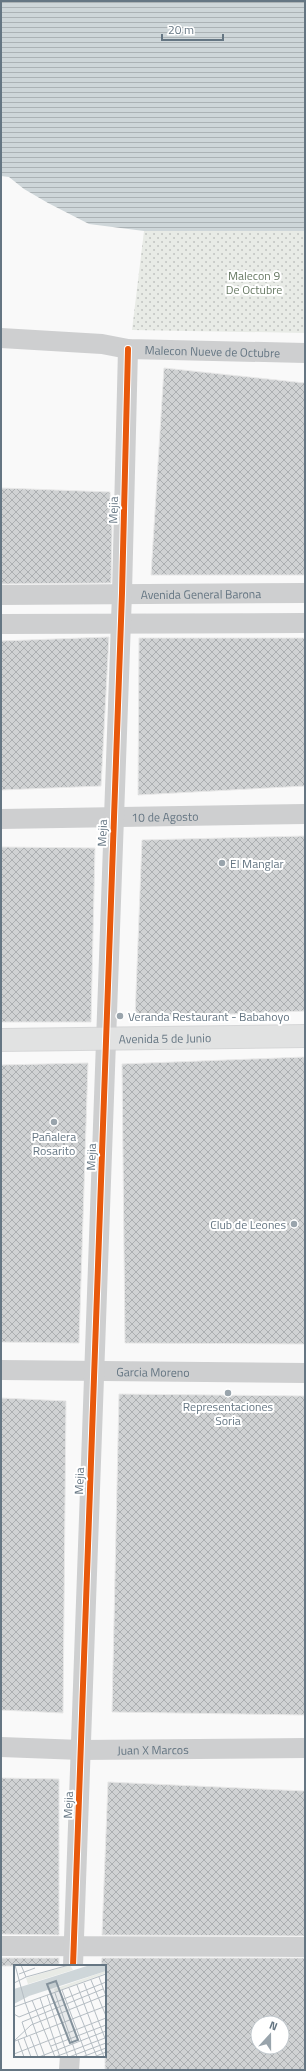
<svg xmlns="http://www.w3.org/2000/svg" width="306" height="2071" viewBox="0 0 306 2071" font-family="'Titillium Web',sans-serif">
<defs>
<pattern id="park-dots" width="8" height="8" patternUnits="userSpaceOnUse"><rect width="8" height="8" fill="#e8ebe6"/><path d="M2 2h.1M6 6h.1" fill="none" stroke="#c0c3c0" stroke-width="1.8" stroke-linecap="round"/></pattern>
<pattern id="water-rules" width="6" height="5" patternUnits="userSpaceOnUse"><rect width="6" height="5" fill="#ced6d9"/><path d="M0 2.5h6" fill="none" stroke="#abb2b5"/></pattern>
<pattern id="building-cross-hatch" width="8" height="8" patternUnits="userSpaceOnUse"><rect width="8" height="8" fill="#d0d2d3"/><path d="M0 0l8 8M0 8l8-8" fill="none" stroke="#acafb1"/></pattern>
</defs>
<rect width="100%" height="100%" fill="#f9f9f9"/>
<!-- park -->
<path fill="url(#park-dots)" d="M144,231H305V333L132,330Z"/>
<!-- water -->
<path fill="url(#water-rules)" d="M1,1H305V231H144L89,224L48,203L24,189L9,177L1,176Z"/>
<!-- building -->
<g fill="url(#building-cross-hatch)" stroke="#e8e8e8" fill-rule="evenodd">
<path d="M164,368L305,383V575H151Z"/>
<path d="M1,488L110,492L112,531L111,583L1,584Z"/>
<path d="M109,637L101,786L1,790V641Z"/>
<path d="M139,638H305V786L138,795Z"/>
<path d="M305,836V1011L135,1018L142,840Z"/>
<path d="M1,847L95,848L91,1022H1Z"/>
<path d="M305,1057V1344L125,1343L122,1064Z"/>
<path d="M88,1063L79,1343L1,1342V1065Z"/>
<path d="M119,1394L305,1396V1715L112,1712Z"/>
<path d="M1,1398L66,1401L63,1713L1,1710Z"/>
<path d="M1,1778L59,1779V1935L1,1934Z"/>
<path d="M108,1782L305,1791V1936L102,1935Z"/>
<rect x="1" y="1958" width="58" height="8"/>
<path d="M102,1958H305V2070H105V1966H101ZM258,2023H282V2047H258Z"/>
</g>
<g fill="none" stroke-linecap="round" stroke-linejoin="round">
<!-- primary casing -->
<g stroke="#d5d6d7" stroke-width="24">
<g id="primary">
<path id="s6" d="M1,1040L305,1036"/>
</g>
</g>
<!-- minor -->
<g stroke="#cecfd0" stroke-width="20">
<path id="s1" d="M1,338L102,344L128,349L305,353"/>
<path id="s2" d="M1,595L305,593"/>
<path d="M1,624L305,623"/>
<path id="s3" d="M1,819L305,814"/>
<path id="s4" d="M1,1370L305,1373"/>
<path id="s5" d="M1,1747L81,1750L305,1748"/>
<path d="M1,1946L305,1947"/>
<path d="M73,1966L122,593L128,349"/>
<path d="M69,2070L70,2056"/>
</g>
<!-- primary -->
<use href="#primary" stroke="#e1e2e2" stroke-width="22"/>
<!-- cycleway casing -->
<g stroke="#fff" stroke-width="8">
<path id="cycleway" d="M73,1966L122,593L128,349"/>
</g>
<!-- cycleway -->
<use href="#cycleway" stroke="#e8590c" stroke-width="6"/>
</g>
<!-- markers -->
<g fill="#99a4ac" stroke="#fff" stroke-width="1.5">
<circle cx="222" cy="863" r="4"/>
<circle cx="120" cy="1016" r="4"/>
<circle cx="54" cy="1122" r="4"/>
<circle cx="294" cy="1224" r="4"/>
<circle cx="228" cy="1393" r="4"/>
</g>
<g text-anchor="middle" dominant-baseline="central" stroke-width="4" stroke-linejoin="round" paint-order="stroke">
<!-- park labels -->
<g font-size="12" fill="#687a64" stroke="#fff">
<text x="254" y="275">Malecon 9<tspan x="254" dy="14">De Octubre</tspan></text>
</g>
<!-- street labels -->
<g font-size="12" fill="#657683" stroke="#fff">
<text stroke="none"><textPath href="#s1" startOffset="212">Malecon Nueve de Octubre</textPath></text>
<text transform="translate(113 510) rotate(-89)">Mejia</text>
<text stroke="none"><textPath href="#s2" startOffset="200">Avenida General Barona</textPath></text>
<text stroke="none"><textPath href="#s3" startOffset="164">10 de Agosto</textPath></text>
<text transform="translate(102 833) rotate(-88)">Mejia</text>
<text stroke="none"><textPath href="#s6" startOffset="164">Avenida 5 de Junio</textPath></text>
<text transform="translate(91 1157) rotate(-88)">Mejia</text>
<text stroke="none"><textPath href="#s4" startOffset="152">Garcia Moreno</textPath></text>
<text transform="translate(79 1481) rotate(-88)">Mejia</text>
<text stroke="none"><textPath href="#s5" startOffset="152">Juan X Marcos</textPath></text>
<text transform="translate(68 1805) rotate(-88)">Mejia</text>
</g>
<!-- poi labels -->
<g font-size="12" fill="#657683" stroke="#fff" text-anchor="start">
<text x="230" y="863">El Manglar</text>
<text x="128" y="1016">Veranda Restaurant - Babahoyo</text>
<text x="54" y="1136" text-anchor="middle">Pañalera<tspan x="54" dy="14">Rosarito</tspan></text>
<text x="286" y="1224" text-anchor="end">Club de Leones</text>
<text x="228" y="1406" text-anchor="middle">Representaciones<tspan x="228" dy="14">Soria</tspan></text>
</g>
</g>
<!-- overview -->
<g transform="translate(14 1965)">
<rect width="92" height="92" fill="#f9f9f9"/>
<path d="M56,0L59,5L14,19L12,13ZM92,6V8L41,27L40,24Z" fill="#e8ebe6"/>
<path d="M76,0H92V6L15,31L0,39V24Z" fill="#ced6d9"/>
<path fill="none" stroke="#b5bdc3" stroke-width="1" d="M1,0L11,37L31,92M7,0L12,12M5,9L21,3M85,12L92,31M77,15L92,51M0,18L12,12L55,0M70,18L92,76M63,20L90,92M55,23L83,92M48,25L73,92M41,28L63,92M33,30L54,92M26,33L46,92M18,35L41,92M0,42L92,9M0,49L5,52L92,17M16,71L24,92M13,72L8,57L89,24M10,73L17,92M4,75L10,92M0,76L17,60L92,30M1,76L92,41M37,81L92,60M0,89L92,53M25,92L92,66M41,92L91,73M55,92L92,78M68,92L92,83M80,92L92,87"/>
<path fill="#84929c" fill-opacity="0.15" stroke="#84929c" stroke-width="2" d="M42,16L64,75L56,78L33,19Z"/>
<rect width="92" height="92" fill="none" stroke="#657683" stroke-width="2"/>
</g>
<!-- border -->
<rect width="306" height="2071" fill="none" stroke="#657683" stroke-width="4"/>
<!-- north arrow -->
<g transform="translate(270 2035) rotate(21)"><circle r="19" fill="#ffffff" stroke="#c1c8cd"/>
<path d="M0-3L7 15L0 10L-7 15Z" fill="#99a4ac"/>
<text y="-6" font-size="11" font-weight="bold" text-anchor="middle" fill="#657683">N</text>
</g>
<!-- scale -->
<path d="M162 34v6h61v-6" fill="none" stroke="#657683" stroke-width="2"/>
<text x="168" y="34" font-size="12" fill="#657683" stroke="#ffffff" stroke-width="3" paint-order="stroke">20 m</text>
</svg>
